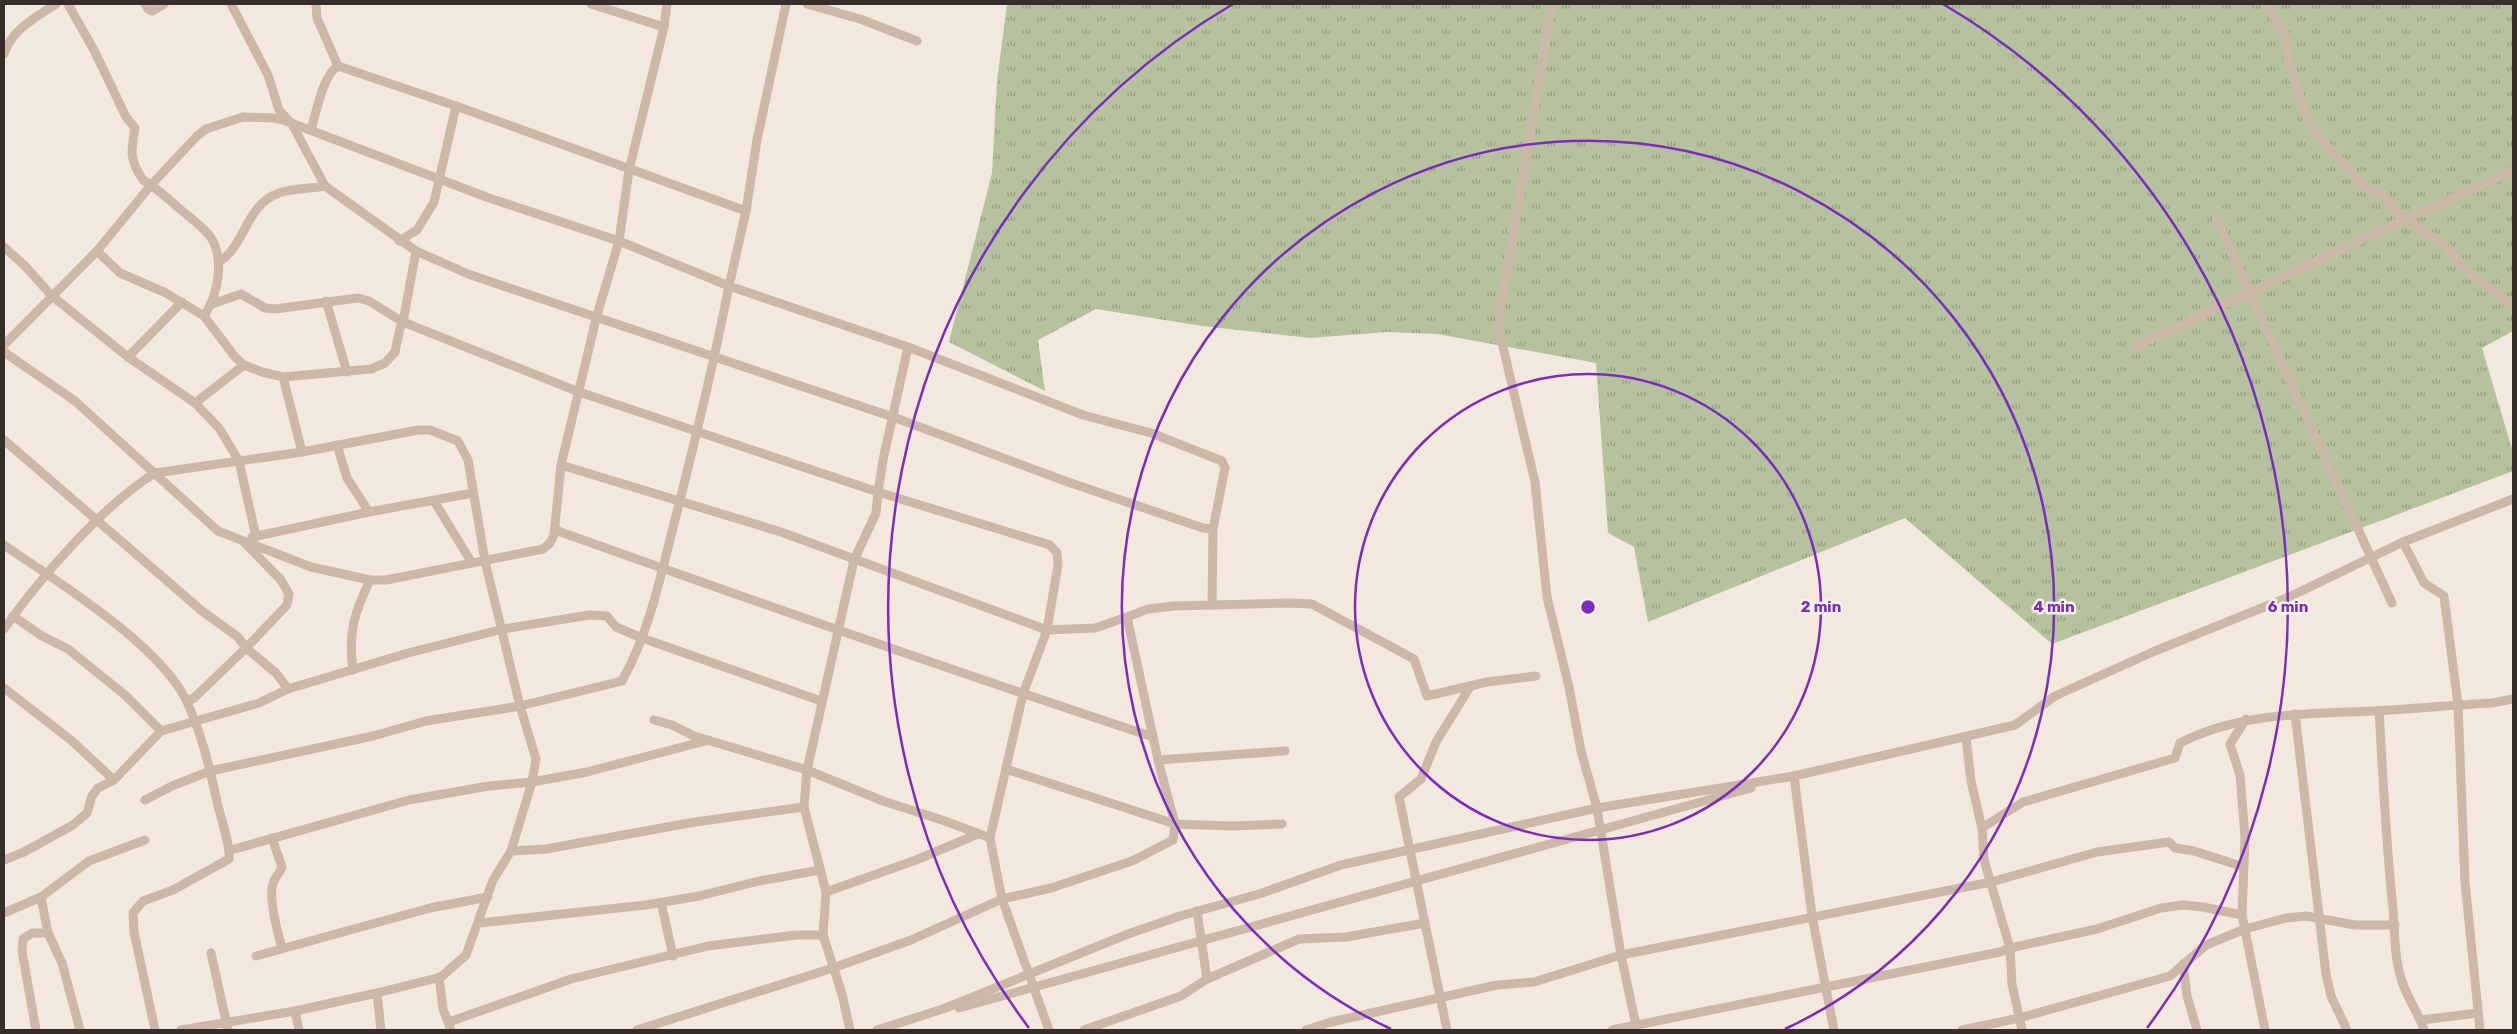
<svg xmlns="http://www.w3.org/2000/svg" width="2517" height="1034" viewBox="0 0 2517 1034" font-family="Rubik,sans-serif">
<defs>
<pattern id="grass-tufts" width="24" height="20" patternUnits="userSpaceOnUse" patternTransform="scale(1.25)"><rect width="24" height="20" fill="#b6c29d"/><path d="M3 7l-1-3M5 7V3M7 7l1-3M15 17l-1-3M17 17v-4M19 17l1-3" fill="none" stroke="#959e80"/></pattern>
</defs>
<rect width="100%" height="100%" fill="#f2e8dd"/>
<!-- grass -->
<path fill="url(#grass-tufts)" d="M1007,4H2513V331L2482,348L2513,452V471L2052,644L1905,518L1648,622L1634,547L1608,533L1596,363L1437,334L1387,332L1310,338L1202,326L1096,309L1038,340L1045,391L949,342L992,173L997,81Z"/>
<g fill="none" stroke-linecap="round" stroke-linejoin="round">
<!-- street -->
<g stroke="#cbb8a9" stroke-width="9">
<path d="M68,4L95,52L126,117L135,128C131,150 129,160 143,180C157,188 168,199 180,209C189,217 201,225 209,235C226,257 218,295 204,316"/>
<path d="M145,4L148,9L152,11L164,4"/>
<path d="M231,4L268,75L279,110L292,124L325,186L416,251L468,274L893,417L1068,482L1203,528L1213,529L1212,604"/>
<path d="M316,4L317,18L338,66"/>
<path d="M591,4L664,27"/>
<path d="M786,4L757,140L746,211L729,286L908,347L1083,415L1151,433L1222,461L1225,468L1213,529"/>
<path d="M807,4L860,19L917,41"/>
<path d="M1552,4L1500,312L1499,330L1535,482L1547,597L1569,687L1581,751L1597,808L1621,955L1637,1030"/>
<path d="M2266,4L2285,34L2288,59L2306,117L2319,137L2365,188L2383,194L2399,214L2448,248L2462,267L2513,306"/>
<path d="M4,54C11,30 36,17 56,4"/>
<path d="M311,130C316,114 323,74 338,66L456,106L746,211"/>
<path d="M2217,220L2307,418"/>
<path d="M399,241L417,230L434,202L456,106"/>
<path d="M4,247L25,266L52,296L128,357L195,403L219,428L239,461L256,537"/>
<path d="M97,251L120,273L166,293L204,316L235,357L244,365L262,372L283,377L371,369L385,363L395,352L400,328L403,322L416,251"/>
<path d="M219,262C246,245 245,205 279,193C293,188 310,189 325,186"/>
<path d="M326,301L347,372"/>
<path d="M212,304L241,294L265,308L275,309L358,298L369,301L403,322L579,392L878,492L883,460L908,347"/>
<path d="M4,345L97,251L151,185L197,136L206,129L243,117L274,118L286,121L489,198L619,241L597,315L561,465L554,535L550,543L543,549L386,580H370L311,567L218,531L75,401L4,352"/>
<path d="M2136,346L2405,219L2513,171"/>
<path d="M128,357L182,302"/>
<path d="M283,377L302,452"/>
<path d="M195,403L244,365"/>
<path d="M2310,425L2392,603"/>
<path d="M4,440L202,611L238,637L246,648L287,605L289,594L281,580L244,542"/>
<path d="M337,445L347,478L369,512"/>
<path d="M561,465L781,532L1047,630L1095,628L1127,617L1158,760L1175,824L1173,840L1132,861L1051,888L1002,899L911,940L833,968L637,1030"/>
<path d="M434,501L472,563"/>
<path d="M555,530C754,601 953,671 1153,737"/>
<path d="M252,537L369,512L473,493"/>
<path d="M2403,542L2424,583L2444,596L2458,705L2465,882L2480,1030"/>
<path d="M4,545C56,581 161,645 187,702C201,732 209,764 216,797C219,813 231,846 229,859L173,890L143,901L133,913L134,932L155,1030"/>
<path d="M13,616L42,636L68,649L125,695L161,731L259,703L288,689L408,653L503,629L589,615L607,616L616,627L642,638L821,701"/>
<path d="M1127,617L1148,609L1174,606L1288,603L1312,604L1414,659L1427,696L1487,682L1536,676"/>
<path d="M4,629C40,578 102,506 155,473L302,452L418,430H430L458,441L468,460L485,561L520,706L536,759L532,782L511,851L493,880L466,955L441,977L377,993L381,1030"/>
<path d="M353,670C348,632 354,614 370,580"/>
<path d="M4,688L72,741L114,780"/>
<path d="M187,701L194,698L246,648L276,673L288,689"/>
<path d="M2379,710C2383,777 2386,843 2393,909C2395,932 2394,956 2401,978C2406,997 2418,1011 2424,1030"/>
<path d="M2295,714L2326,974L2331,996L2347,1030"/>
<path d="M2246,719L2230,744L2240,775L2245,837L2242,915L2265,1030"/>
<path d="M654,720L672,725L694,736L807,770L883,801L945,821L990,838"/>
<path d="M1966,738L1971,781L1982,828L1984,860L2010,948L2012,984L2022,1030"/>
<path d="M1158,760L1285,751"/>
<path d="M1006,769L1175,824L1231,826L1282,824"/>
<path d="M1790,777L1794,776L1812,916L1834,1030"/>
<path d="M145,800L172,786L210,771L373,736L426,721L520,706L622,681C651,629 662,569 677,512C696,437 714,362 729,286L619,241L629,170L664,27L667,4"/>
<path d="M1982,828L2023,802L2175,758L2180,743C2240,712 2308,714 2373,711C2413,709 2452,705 2492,703L2513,699"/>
<path d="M272,838L282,867C280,873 276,876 274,881C267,895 278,934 282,948"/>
<path d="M231,850L409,800L489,786L532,782L587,772L709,740"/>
<path d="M511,851L546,849L695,822L804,807"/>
<path d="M4,860L24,852L73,825L87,813L92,796L98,788L114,780L161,731"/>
<path d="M826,892L916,860L978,834"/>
<path d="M41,897L48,933L62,963L80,1030"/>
<path d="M661,902L673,956"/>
<path d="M1197,911L1207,979"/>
<path d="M4,913L41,897L89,861L145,840"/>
<path d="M479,923L646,905L699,896L759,881L820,870"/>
<path d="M823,935L842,994L850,1030"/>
<path d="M211,953L228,1030"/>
<path d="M256,956L430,908L488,897"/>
<path d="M2183,964L2187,996L2197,1030"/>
<path d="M439,977L443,1009L451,1030"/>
<path d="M959,1008L1751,788"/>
<path d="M295,1011L299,1030"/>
<path d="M2421,1020L2478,1013"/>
<path d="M449,1022L571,979L708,946L796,935H823L826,892L804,807L807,770L854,560L876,513L878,492L1050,545L1057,553L1058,565L1047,630L1023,694L990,838L1002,899L1049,1030"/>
<path d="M36,1030L22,951L23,939L32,933H48"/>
<path d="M181,1030L295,1011L377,993"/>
<path d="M877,1030L943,1009L1128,934L1180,916L1259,894L1341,865L1597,808L1794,776L2015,725L2055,696L2155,651L2289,597L2403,542L2513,499"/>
<path d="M1084,1030L1181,996L1207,979L1299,939L1346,937L1425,923"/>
<path d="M1306,1030L1331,1022L1497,985L1534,982L1621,955L1991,882L2097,852L2169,842L2175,848L2194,851L2244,867"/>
<path d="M1447,1030L1399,797L1421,779L1436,742L1470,687"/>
<path d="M1612,1030L2000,952L2010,948L2097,929L2161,908L2183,905L2203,907L2242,915"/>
<path d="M1962,1030L2019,1018L2170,976L2206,945L2245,929L2286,918L2306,916L2355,925H2395"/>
</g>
</g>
<!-- distance rings -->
<g fill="none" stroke="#7b2cbf" stroke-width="2.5">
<circle cx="1588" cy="607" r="233"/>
<path d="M1391 1029A466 466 0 1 1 1785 1029"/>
<path d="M1029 1028A700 700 0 0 1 1233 4M1943 4A700 700 0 0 1 2147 1028"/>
</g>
<circle cx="1588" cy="607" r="8" fill="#7b2cbf" stroke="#faf3ea" stroke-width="2.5"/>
<g font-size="15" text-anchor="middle" font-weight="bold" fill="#7b2cbf" stroke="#faf3ea" stroke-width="5" stroke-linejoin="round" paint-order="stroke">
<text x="1821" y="612">2 min</text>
<text x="2054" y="612">4 min</text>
<text x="2288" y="612">6 min</text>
</g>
<!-- border -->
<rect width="2517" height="1034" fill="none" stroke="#382e29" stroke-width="10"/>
</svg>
